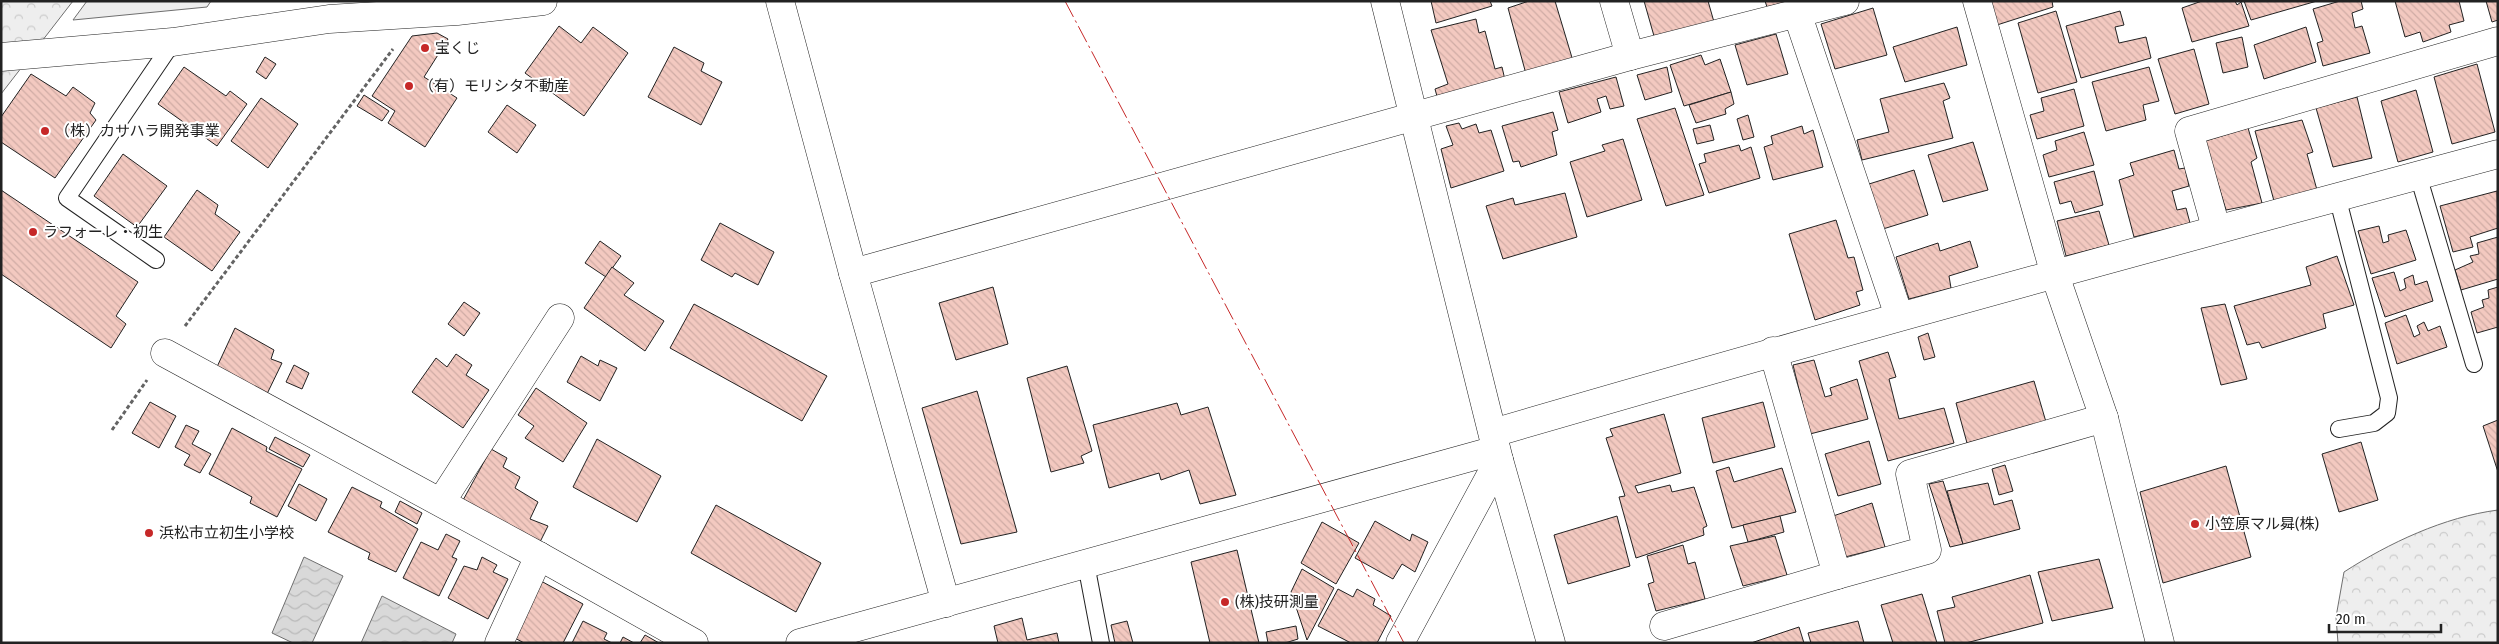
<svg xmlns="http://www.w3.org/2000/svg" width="2499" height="644" viewBox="0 0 2499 644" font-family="'Fira Sans Condensed','Noto Sans JP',sans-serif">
<defs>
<pattern id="forest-crowns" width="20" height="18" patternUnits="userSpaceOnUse" patternTransform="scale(1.25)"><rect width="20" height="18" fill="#eee"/><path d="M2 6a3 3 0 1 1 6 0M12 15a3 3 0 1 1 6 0" fill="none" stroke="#ccc"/></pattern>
<pattern id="water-waves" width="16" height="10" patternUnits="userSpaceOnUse" patternTransform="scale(1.25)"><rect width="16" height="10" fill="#d9d9d9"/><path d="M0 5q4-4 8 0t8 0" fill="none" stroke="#bababa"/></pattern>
<pattern id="building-back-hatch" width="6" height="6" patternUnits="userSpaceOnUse" patternTransform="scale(1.25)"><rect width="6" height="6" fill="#f3c9c0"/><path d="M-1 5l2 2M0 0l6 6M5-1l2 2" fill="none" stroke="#d0aca5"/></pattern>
</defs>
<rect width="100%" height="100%" fill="#fff"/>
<!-- forest -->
<g fill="url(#forest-crowns)" stroke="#6f6f6f">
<path d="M1,1H73L1,94Z"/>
<path d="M2498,510V643H2338L2336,617L2344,572C2389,543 2444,517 2498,510Z"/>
</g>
<!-- parking -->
<path fill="#ededed" stroke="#6f6f6f" d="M87,1H211L207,7L73,20Z"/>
<!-- water -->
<g fill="url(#water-waves)" stroke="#6f6f6f">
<path d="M304,557L343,576L312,643H293L272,633Z"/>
<path d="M382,596L456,634L452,643H361Z"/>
</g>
<!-- building -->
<g fill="url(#building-back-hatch)" stroke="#222">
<path d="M1431,1H1490L1492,6L1436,23Z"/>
<path d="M1529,1H1555L1573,61L1526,74L1508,8Z"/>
<path d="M1644,1H1708L1714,22L1654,36Z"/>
<path d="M1765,1H1790L1767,7Z"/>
<path d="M1990,1H2052L2053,7L1997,25Z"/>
<path d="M2202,1H2235L2237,5L2241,2L2249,26L2192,42L2182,8Z"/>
<path d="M2244,1H2317L2251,20Z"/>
<path d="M2340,1H2361L2363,9L2352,13L2355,28L2362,26L2370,53L2323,66L2317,43L2323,41L2313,9Z"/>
<path d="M2395,1H2459L2464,21L2449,25L2451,32L2423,42L2420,32L2405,37Z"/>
<path d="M2486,1H2498V20L2492,22Z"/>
<path d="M1873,8L1887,55L1835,69L1821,24Z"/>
<path d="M2056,11L2077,82L2038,93L2018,23Z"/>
<path d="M2120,11L2124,25L2115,27L2119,43L2146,37L2151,58L2081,78L2066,26Z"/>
<path d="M1476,19L1479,33L1485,31L1495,69L1502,67L1505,80L1438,100L1435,89L1448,84L1431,30Z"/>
<path d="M559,26L581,43L593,27L628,53L584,116L525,73Z"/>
<path d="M1957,27L1967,65L1905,82L1893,47Z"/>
<path d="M2306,27L2316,62L2264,79L2254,45Z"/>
<path d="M437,33L448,39L424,77L457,98L425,147L388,123L395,111L372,96L412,36Z"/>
<path d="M1776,34L1788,74L1747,85L1735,45Z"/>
<path d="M2242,37L2248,67L2223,73L2216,43Z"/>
<path d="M674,47L704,63L701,71L722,82L701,125L648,97Z"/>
<path d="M2194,49L2209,104L2175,114L2158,59Z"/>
<path d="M1701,55L1705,65L1720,59L1731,92L1684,106L1670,65Z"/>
<path d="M265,57L276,64L266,79L256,72Z"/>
<path d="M2477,64L2495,132L2452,144L2434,77Z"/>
<path d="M184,67L226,96L230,91L247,104L217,146L158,104Z"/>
<path d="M1667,67L1672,92L1645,100L1637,75Z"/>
<path d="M2149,67L2159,101L2143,105L2146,120L2106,131L2092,82Z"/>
<path d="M31,74L66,96L73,87L95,103L90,113L96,120L55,178L1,142V117Z"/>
<path d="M1616,77L1624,106L1610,109L1606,96L1597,99L1601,112L1568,123L1559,92Z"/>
<path d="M1944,83L1950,98L1943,101L1953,138L1862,160L1857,140L1889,132L1880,99Z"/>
<path d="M2074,89L2084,126L2037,139L2030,115L2044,111L2041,98Z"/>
<path d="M2416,90L2433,152L2398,162L2381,101Z"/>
<path d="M1731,92L1734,104L1725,109L1726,114L1696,123L1689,105Z"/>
<path d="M364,95L389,111L382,121L357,106Z"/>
<path d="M2357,97L2372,158L2333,167L2316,108Z"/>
<path d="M261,98L298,124L268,168L231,141Z"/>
<path d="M507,105L536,125L517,153L488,132Z"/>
<path d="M1675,108L1704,195L1666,206L1637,119Z"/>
<path d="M1553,112L1558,130L1552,132L1557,155L1521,167L1519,161L1513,162L1502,126Z"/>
<path d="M1748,115L1754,137L1743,140L1737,119Z"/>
<path d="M2302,120L2313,152L2307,154L2317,190L2274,201L2255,131Z"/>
<path d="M1459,123L1462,129L1476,124L1479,133L1491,130L1504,171L1451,188L1441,149L1453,145L1446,126Z"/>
<path d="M1710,125L1714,140L1697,144L1693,129Z"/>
<path d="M1802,126L1804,134L1813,130L1823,167L1773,180L1764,147L1773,144L1771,136Z"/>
<path d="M2248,128L2257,158L2251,162L2262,203L2226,210L2205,141Z"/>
<path d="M2084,132L2094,165L2049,177L2043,155L2057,150L2055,141Z"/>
<path d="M1623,139L1642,200L1587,217L1570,162L1605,151L1602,145Z"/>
<path d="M1973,142L1988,190L1943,202L1928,155Z"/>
<path d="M1739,145L1741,151L1751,147L1760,178L1709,193L1699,164L1706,162L1704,154Z"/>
<path d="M2174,150L2179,169L2185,168L2189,186L2172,191L2177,210L2186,208L2190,223L2134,237L2119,180L2134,175L2130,163Z"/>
<path d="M123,154L167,186L137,227L94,196Z"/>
<path d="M1914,170L1928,215L1883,229L1869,184Z"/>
<path d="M2094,171L2103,205L2075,213L2071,201L2060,204L2054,182Z"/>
<path d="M1,190L138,282L116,316L126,324L111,348L1,274Z"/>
<path d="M197,190L218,205L215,214L240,232L212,271L164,237Z"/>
<path d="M2497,191L2498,228L2470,237L2473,247L2453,252L2440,206Z"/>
<path d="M1565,193L1577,237L1503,259L1486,206L1513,198L1515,205Z"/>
<path d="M2099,211L2109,245L2066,256L2057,221Z"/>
<path d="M1836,220L1848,258L1854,257L1863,290L1856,292L1860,305L1815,320L1789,234Z"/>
<path d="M720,223L774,252L758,285L735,273L732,277L701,260Z"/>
<path d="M2379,226L2383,243L2389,241L2388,235L2406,230L2416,260L2371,274L2358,231Z"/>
<path d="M2498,237V279L2461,290L2455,270L2473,262L2470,256L2479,254L2477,243Z"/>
<path d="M600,241L621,256L606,277L585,263Z"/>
<path d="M1970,241L1978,267L1949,276L1951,288L1909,299L1896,257L1938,243L1940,251Z"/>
<path d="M2337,256L2354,305L2323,314L2326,328L2262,348L2259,342L2247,345L2234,306L2311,285L2306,267Z"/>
<path d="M612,267L634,283L624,295L664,321L645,351L584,308Z"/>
<path d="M2394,272L2400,291L2406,288L2404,279L2413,275L2415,285L2427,281L2433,301L2385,317L2372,278Z"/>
<path d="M993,287L1008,344L956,360L939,303Z"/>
<path d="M2498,287V327L2477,333L2471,312L2484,307L2482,300L2489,298L2488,290Z"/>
<path d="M464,302L480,313L464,336L448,324Z"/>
<path d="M694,304L827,376L802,421L670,348Z"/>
<path d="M2225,304L2247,379L2221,385L2201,308Z"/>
<path d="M2406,315L2414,337L2420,334L2417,326L2424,322L2428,331L2440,326L2447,347L2397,364L2385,323Z"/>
<path d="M235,328L274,350L271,359L282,363L266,396L216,369Z"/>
<path d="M1928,333L1935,357L1924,360L1918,337Z"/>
<path d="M1888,352L1896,377L1889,379L1899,419L1944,408L1954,443L1888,461L1859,361Z"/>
<path d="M456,354L472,365L466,375L489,390L463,428L412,392L436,358L447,367Z"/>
<path d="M581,356L598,366L600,360L617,368L600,401L567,382Z"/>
<path d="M1814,360L1825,397L1832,395L1830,388L1857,379L1868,419L1810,434L1793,365Z"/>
<path d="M294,365L309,373L302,389L286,382Z"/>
<path d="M1067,366L1092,451L1081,456L1084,463L1051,472L1027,378Z"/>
<path d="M2034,381L2046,422L1967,443L1956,403Z"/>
<path d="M536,388L587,423L563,462L525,438L534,426L518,415Z"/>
<path d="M977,391L1017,532L961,544L922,408Z"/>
<path d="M150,402L176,416L159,448L132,433Z"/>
<path d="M1763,402L1775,447L1713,463L1702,418Z"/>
<path d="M1177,403L1181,415L1208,407L1236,495L1200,504L1189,470L1161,480L1159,473L1109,488L1093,425Z"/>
<path d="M1664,414L1681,473L1635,486L1638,493L1670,485L1672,492L1694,487L1707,526L1703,528L1704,535L1636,558L1619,497L1625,496L1606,438L1613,436L1610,429Z"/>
<path d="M2498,420V472L2483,426Z"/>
<path d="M186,425L199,431L192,444L211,454L200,473L184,465L190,455L175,447Z"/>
<path d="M232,428L267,447L266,451L302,469L277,517L250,503L252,497L209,474Z"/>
<path d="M275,437L310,455L303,467L269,449Z"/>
<path d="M597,439L661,476L637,522L573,487Z"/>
<path d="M1869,441L1881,484L1838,496L1825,454Z"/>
<path d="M2361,442L2378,500L2339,512L2322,454Z"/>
<path d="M491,449L507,458L503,467L520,477L515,488L538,502L530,519L548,526L539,544L462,502Z"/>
<path d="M2005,465L2013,491L1999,495L1992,469Z"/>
<path d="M2226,466L2251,557L2163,583L2140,492Z"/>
<path d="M1729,467L1734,482L1782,468L1796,512L1732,528L1716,471Z"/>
<path d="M1943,481L1963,544L1950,547L1929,484Z"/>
<path d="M1988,483L1994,505L2012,500L2020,529L1963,544L1947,491Z"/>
<path d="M299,484L327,499L316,521L288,506Z"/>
<path d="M352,487L382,502L380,507L418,529L396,572L368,559L370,553L328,532Z"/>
<path d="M400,501L422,513L417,524L395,512Z"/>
<path d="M1872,503L1885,547L1845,557L1833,516Z"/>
<path d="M716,505L821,563L796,612L691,553Z"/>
<path d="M1617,516L1630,566L1568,584L1554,535Z"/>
<path d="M1780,516L1784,532L1748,542L1743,525Z"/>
<path d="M1375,521L1410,541L1412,534L1428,542L1415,572L1402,564L1393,579L1355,558Z"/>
<path d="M1322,522L1359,543L1336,584L1301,563Z"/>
<path d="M446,534L460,541L452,557L457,559L439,596L403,578L421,542L438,550Z"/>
<path d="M1775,536L1787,575L1743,586L1730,546Z"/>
<path d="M1683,545L1688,564L1695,562L1705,599L1656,611L1648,584L1654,582L1647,556Z"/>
<path d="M1237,550L1259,643H1210L1191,562Z"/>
<path d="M482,557L497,565L493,572L508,579L488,619L448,598L464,566L477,570Z"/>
<path d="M2099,559L2113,608L2052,621L2038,572Z"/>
<path d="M1302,569L1334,588L1307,640L1291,592Z"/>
<path d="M2030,575L2043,623L1966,643H1945L1937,611L1955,607L1952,597Z"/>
<path d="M541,581L583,604L563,643H524L513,637Z"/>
<path d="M1338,589L1353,597L1357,589L1375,599L1373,605L1391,616L1377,643H1351L1318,626Z"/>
<path d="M1922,594L1937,643H1893L1881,605Z"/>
<path d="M1022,618L1027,640L1057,633L1059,643H998L994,626Z"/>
<path d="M583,621L607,633L604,639L612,643H572Z"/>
<path d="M1127,621L1133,643H1115L1111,625Z"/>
<path d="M1858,621L1864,643H1811L1808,633Z"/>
<path d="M1296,626L1298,639L1285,643H1268L1266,632Z"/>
<path d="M1799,627L1804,643H1751Z"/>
<path d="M645,635L659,643H640Z"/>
<path d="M623,637L634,643H620Z"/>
</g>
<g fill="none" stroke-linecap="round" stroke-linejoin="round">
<!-- service casing -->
<g stroke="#222" stroke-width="18">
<g id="service">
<path d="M2418,175L2474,364"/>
<path d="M2337,196L2389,398L2387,413L2374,423L2339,429"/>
<path d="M156,260L67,198L173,42"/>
<path d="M1086,564L1101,643"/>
</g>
</g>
<!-- minor casing -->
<g stroke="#222" stroke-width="29">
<g id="minor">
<path d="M780,1L853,273L946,603"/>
<path d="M1614,1L1630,56"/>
<path d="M1977,1L2055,275L2104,418L2160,643"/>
<path d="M1797,13L1899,316"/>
<path d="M2216,228L2189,131L2498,41"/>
<path d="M853,273L1630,56L1845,1"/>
<path d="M1773,351L1837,575L1927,550L1910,474L2104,418"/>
<path d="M165,353L539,556L694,643"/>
<path d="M1493,433C1827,335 2162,244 2498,154"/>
<path d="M441,502L560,318"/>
<path d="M1664,626L1837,575"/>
<path d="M499,643L539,556"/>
<path d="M1400,643L1499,460"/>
</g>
</g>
<!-- tertiary casing -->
<g stroke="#222" stroke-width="29">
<g id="tertiary">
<path d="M1385,1L1499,460L1551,643"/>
<path d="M1,57L173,42L329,19L457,11L543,1"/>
<path d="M800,643L1496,450"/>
</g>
</g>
<!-- path -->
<g stroke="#646464" stroke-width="3" stroke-dasharray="4 2.5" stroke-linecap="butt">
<path d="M185,326L393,49"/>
<path d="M112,430L147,380"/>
</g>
<!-- service -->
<use href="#service" stroke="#fff" stroke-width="16"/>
<!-- minor -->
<use href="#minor" stroke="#fff" stroke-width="28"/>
<!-- tertiary -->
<use href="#tertiary" stroke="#fff" stroke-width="28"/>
<!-- power -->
<path stroke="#c62828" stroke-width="1" stroke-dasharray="18 4 2.5 4" stroke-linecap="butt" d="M1065,1L1404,643"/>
</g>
<!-- markers -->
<g fill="#c62828" stroke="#fff" stroke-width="2">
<circle cx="425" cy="48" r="5"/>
<circle cx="409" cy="86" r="5"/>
<circle cx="45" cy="131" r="5"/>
<circle cx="33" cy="232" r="5"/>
<circle cx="2195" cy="524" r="5"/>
<circle cx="149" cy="533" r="5"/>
<circle cx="1225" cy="602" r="5"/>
</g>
<g text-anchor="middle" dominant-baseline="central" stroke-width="4" stroke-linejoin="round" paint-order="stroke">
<!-- poi labels -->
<g font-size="15" fill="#222" stroke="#fff" text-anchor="start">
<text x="435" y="48">宝くじ</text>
<text x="419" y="86">（有）モリシタ不動産</text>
<text x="55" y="131">（株）カサハラ開発事業</text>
<text x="43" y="232">ラフォーレ・初生</text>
<text x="2205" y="524">小笠原マル曻(株)</text>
<text x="159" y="533">浜松市立初生小学校</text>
<text x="1235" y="602">(株)技研測量</text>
</g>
</g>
<!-- border -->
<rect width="2499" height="644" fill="none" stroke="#222222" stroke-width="5"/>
<!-- scale -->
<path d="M2329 624v8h112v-8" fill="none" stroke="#222222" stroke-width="2.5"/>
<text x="2336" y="624" font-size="15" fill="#222222" stroke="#ffffff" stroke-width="4" paint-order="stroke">20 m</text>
</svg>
